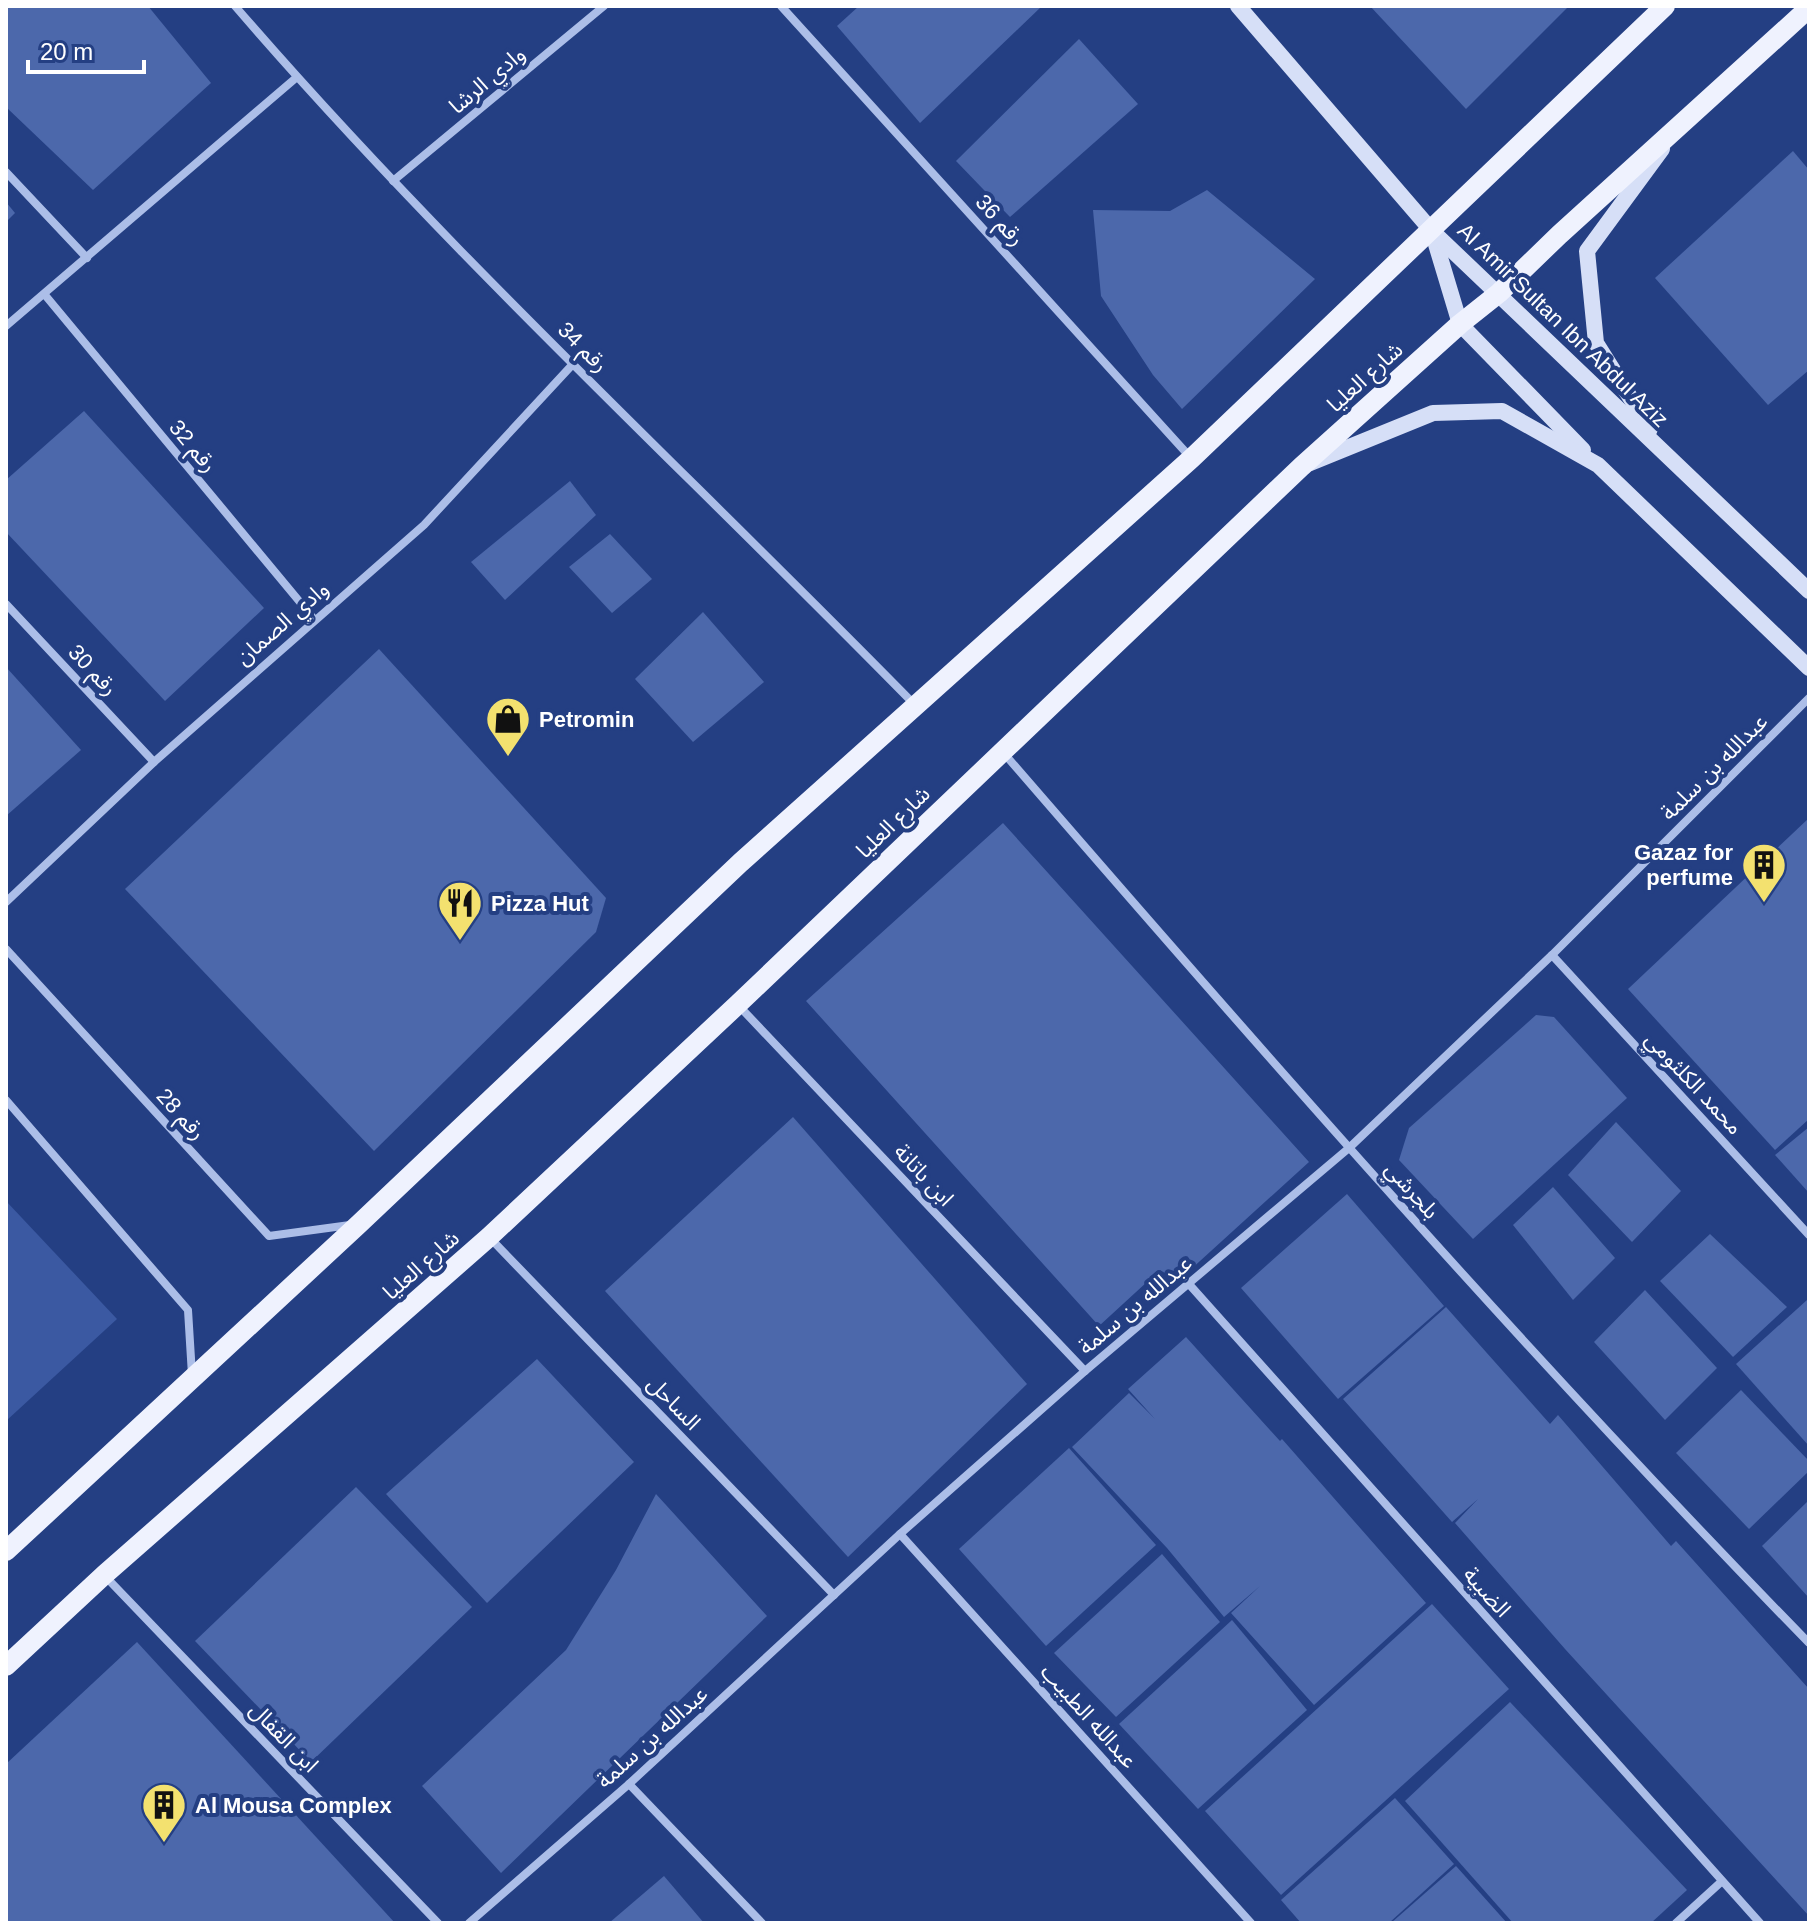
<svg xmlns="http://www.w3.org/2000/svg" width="1815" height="1929" viewBox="0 0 1815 1929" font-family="Helvetica,'Noto Sans Arabic',sans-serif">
<rect width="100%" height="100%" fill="#243f83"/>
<!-- green -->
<path fill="#3b59a2" d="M6,1201L117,1319L6,1421Z"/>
<!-- building -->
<g fill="#4c68ab">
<path d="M6,6H148L211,83L93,190L6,107Z"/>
<path d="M859,6H1042L920,123L837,26Z"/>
<path d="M1370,6H1569L1466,109Z"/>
<path d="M1079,39L1138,104L1010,217L956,161Z"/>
<path d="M1793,151L1809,170V370L1768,405L1655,278Z"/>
<path d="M1207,190L1315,279L1182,409L1153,375L1101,296L1093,210L1170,211Z"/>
<path d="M6,202L15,213L6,222Z"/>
<path d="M84,411L264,608L165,701L6,532V480Z"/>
<path d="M570,481L596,515L505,600L471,562Z"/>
<path d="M610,534L652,579L612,613L569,567Z"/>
<path d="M703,612L764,682L693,742L635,679Z"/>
<path d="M379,649L606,898L596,932L374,1151L125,889Z"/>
<path d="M6,667L81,750L6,816Z"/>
<path d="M1809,818V1119L1775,1150L1628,989Z"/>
<path d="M1003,823L1309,1162L1178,1281L1160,1270L1099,1326L806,1001Z"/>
<path d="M1536,1015L1554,1017L1627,1098L1473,1239L1399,1160L1409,1128Z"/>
<path d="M793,1117L1027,1384L848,1557L605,1291Z"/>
<path d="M1616,1122L1681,1191L1632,1242L1568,1175Z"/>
<path d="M1809,1127V1193L1775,1155Z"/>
<path d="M1553,1187L1615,1258L1573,1300L1513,1225Z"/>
<path d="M1347,1194L1444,1306L1338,1399L1241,1288Z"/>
<path d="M1710,1234L1787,1307L1733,1357L1660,1281Z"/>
<path d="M1645,1290L1717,1368L1665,1420L1594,1342Z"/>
<path d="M1807,1300L1809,1302V1446L1736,1364Z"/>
<path d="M1446,1307L1550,1424L1558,1415L1671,1546L1676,1541L1809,1689V1916L1565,1649L1455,1523L1478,1499L1452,1522L1343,1399Z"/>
<path d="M1186,1337L1280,1441L1282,1439L1426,1603L1314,1705L1231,1613L1260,1586L1224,1617L1167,1548L1072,1447L1129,1393L1155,1419L1128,1389Z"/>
<path d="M537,1359L634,1462L487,1603L386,1494Z"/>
<path d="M1741,1390L1809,1461V1471L1749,1529L1676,1453Z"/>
<path d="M1069,1448L1156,1545L1046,1646L959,1549Z"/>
<path d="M356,1487L472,1607L311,1762L195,1641Z"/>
<path d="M656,1494L767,1616L501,1873L422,1786L566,1650L616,1570Z"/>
<path d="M1809,1500V1598L1762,1546Z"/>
<path d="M1162,1554L1220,1622L1116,1717L1054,1653Z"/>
<path d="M1432,1604L1509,1689L1281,1895L1205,1811Z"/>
<path d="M1232,1620L1307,1710L1198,1809L1119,1724Z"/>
<path d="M137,1642L395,1923H6V1764Z"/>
<path d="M1510,1702L1687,1890L1651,1923H1513L1405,1801Z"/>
<path d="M1395,1798L1454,1864L1389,1923H1301L1281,1900Z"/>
<path d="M1456,1866L1507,1923H1391Z"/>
<path d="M664,1876L704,1923H609Z"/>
</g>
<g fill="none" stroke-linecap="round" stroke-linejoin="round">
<!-- street -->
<g stroke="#acbee8" stroke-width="8">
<path d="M235,6C447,252 688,473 915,705"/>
<path d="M781,6L1191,458"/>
<path d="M6,172L87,258"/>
<path d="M393,181L604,6"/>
<path d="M45,295L314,619"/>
<path d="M6,326L297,77"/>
<path d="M6,604L154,762"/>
<path d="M1002,751C1264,1054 1529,1356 1809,1643"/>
<path d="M6,902L154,762L424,525L573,364"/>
<path d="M6,949L269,1236L350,1225"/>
<path d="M1552,955L1809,1235"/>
<path d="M739,1006L1085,1371"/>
<path d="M6,1100L188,1310L192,1375"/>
<path d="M490,1238L834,1595"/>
<path d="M1188,1283L1760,1923"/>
<path d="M900,1534L1251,1923"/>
<path d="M104,1575L438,1923"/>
<path d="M629,1784L762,1923"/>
<path d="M469,1923L629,1784L900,1534L1085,1371L1349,1148L1552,955L1809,698"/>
<path d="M1676,1923L1721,1882"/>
</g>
<!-- secondary -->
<g stroke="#d6dff7" stroke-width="16">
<path d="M1238,6L1432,231L1460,324L1583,450"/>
<path d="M1433,232L1809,591"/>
<path d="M1650,429L1596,343L1587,251L1662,149"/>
<path d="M1310,463L1433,413L1502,411L1598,465L1809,668"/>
</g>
<!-- primary -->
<g stroke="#eff2fe" stroke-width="20">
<path d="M6,1551L359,1224L740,863L1192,458L1665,6"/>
<path d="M6,1666L104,1575L489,1237L738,1004L1301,467L1460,324L1499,293L1559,235L1809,8"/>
</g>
</g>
<!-- icons -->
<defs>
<g id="shop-pin" transform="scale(2.3)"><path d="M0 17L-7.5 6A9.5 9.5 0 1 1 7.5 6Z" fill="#f3e16f" stroke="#243f83"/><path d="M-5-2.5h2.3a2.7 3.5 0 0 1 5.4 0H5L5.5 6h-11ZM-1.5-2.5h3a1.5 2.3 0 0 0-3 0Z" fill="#111"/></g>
<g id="building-pin" transform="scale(2.3)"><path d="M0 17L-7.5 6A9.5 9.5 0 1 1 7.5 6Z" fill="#f3e16f" stroke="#243f83"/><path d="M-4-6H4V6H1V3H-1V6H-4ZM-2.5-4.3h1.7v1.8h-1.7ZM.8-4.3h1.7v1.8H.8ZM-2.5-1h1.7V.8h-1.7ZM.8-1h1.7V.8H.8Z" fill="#111"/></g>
<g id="restaurant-pin" transform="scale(2.3)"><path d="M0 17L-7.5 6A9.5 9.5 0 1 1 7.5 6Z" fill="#f3e16f" stroke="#243f83"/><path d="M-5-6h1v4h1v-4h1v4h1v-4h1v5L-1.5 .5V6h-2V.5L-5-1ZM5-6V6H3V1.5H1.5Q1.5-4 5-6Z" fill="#111"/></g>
</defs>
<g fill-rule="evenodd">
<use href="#shop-pin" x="508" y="719"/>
<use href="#building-pin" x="1764" y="865"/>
<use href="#restaurant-pin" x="460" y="903"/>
<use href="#building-pin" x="164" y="1805"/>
</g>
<g text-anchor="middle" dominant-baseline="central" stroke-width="8" stroke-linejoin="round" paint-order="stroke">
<!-- street labels -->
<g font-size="22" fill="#fff" stroke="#243f83">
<text transform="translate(487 80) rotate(-40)">وادي الرشا</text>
<text transform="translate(1000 220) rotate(48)">رقم 36</text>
<text transform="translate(1563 325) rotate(44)">Al Amir Sultan Ibn Abdul Aziz</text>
<text transform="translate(583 347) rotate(45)">رقم 34</text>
<text transform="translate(1365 377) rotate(-42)">شارع العليا</text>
<text transform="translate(193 446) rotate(50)">رقم 32</text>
<text transform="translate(282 623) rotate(-41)">وادي الصمان</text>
<text transform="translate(93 670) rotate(47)">رقم 30</text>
<text transform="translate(1714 767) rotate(-45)">عبدالله بن سلمة</text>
<text transform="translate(893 822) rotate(-44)">شارع العليا</text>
<text transform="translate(1694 1083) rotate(47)">محمد الكلثومي</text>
<text transform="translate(181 1114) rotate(48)">رقم 28</text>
<text transform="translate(924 1175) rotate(47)">ابن باتانة</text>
<text transform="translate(1412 1190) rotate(48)">بلجرشي</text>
<text transform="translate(421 1265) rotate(-41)">شارع العليا</text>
<text transform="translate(1135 1305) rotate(-40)">عبدالله بن سلمة</text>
<text transform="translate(674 1403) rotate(46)">الساحل</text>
<text transform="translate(1487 1592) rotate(48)">الضبية</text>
<text transform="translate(1089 1716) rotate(48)">عبدالله الطبيب</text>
<text transform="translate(284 1737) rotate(46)">ابن القفال</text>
<text transform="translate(652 1737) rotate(-42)">عبدالله بن سلمة</text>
</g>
<!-- poi labels -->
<g font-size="22" font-weight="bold" fill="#fff" stroke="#243f83" text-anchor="start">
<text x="539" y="719">Petromin</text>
<text x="1733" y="852" text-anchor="end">Gazaz for<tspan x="1733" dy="25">perfume</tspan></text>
<text x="491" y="903">Pizza Hut</text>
<text x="195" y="1805">Al Mousa Complex</text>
</g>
</g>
<!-- border -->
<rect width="1815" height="1929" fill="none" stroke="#ffffff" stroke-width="16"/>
<!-- scale -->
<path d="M28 60v12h116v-12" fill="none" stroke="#ffffff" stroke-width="4"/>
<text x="40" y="60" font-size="24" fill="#ffffff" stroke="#243f83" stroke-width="6" paint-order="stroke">20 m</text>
</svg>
